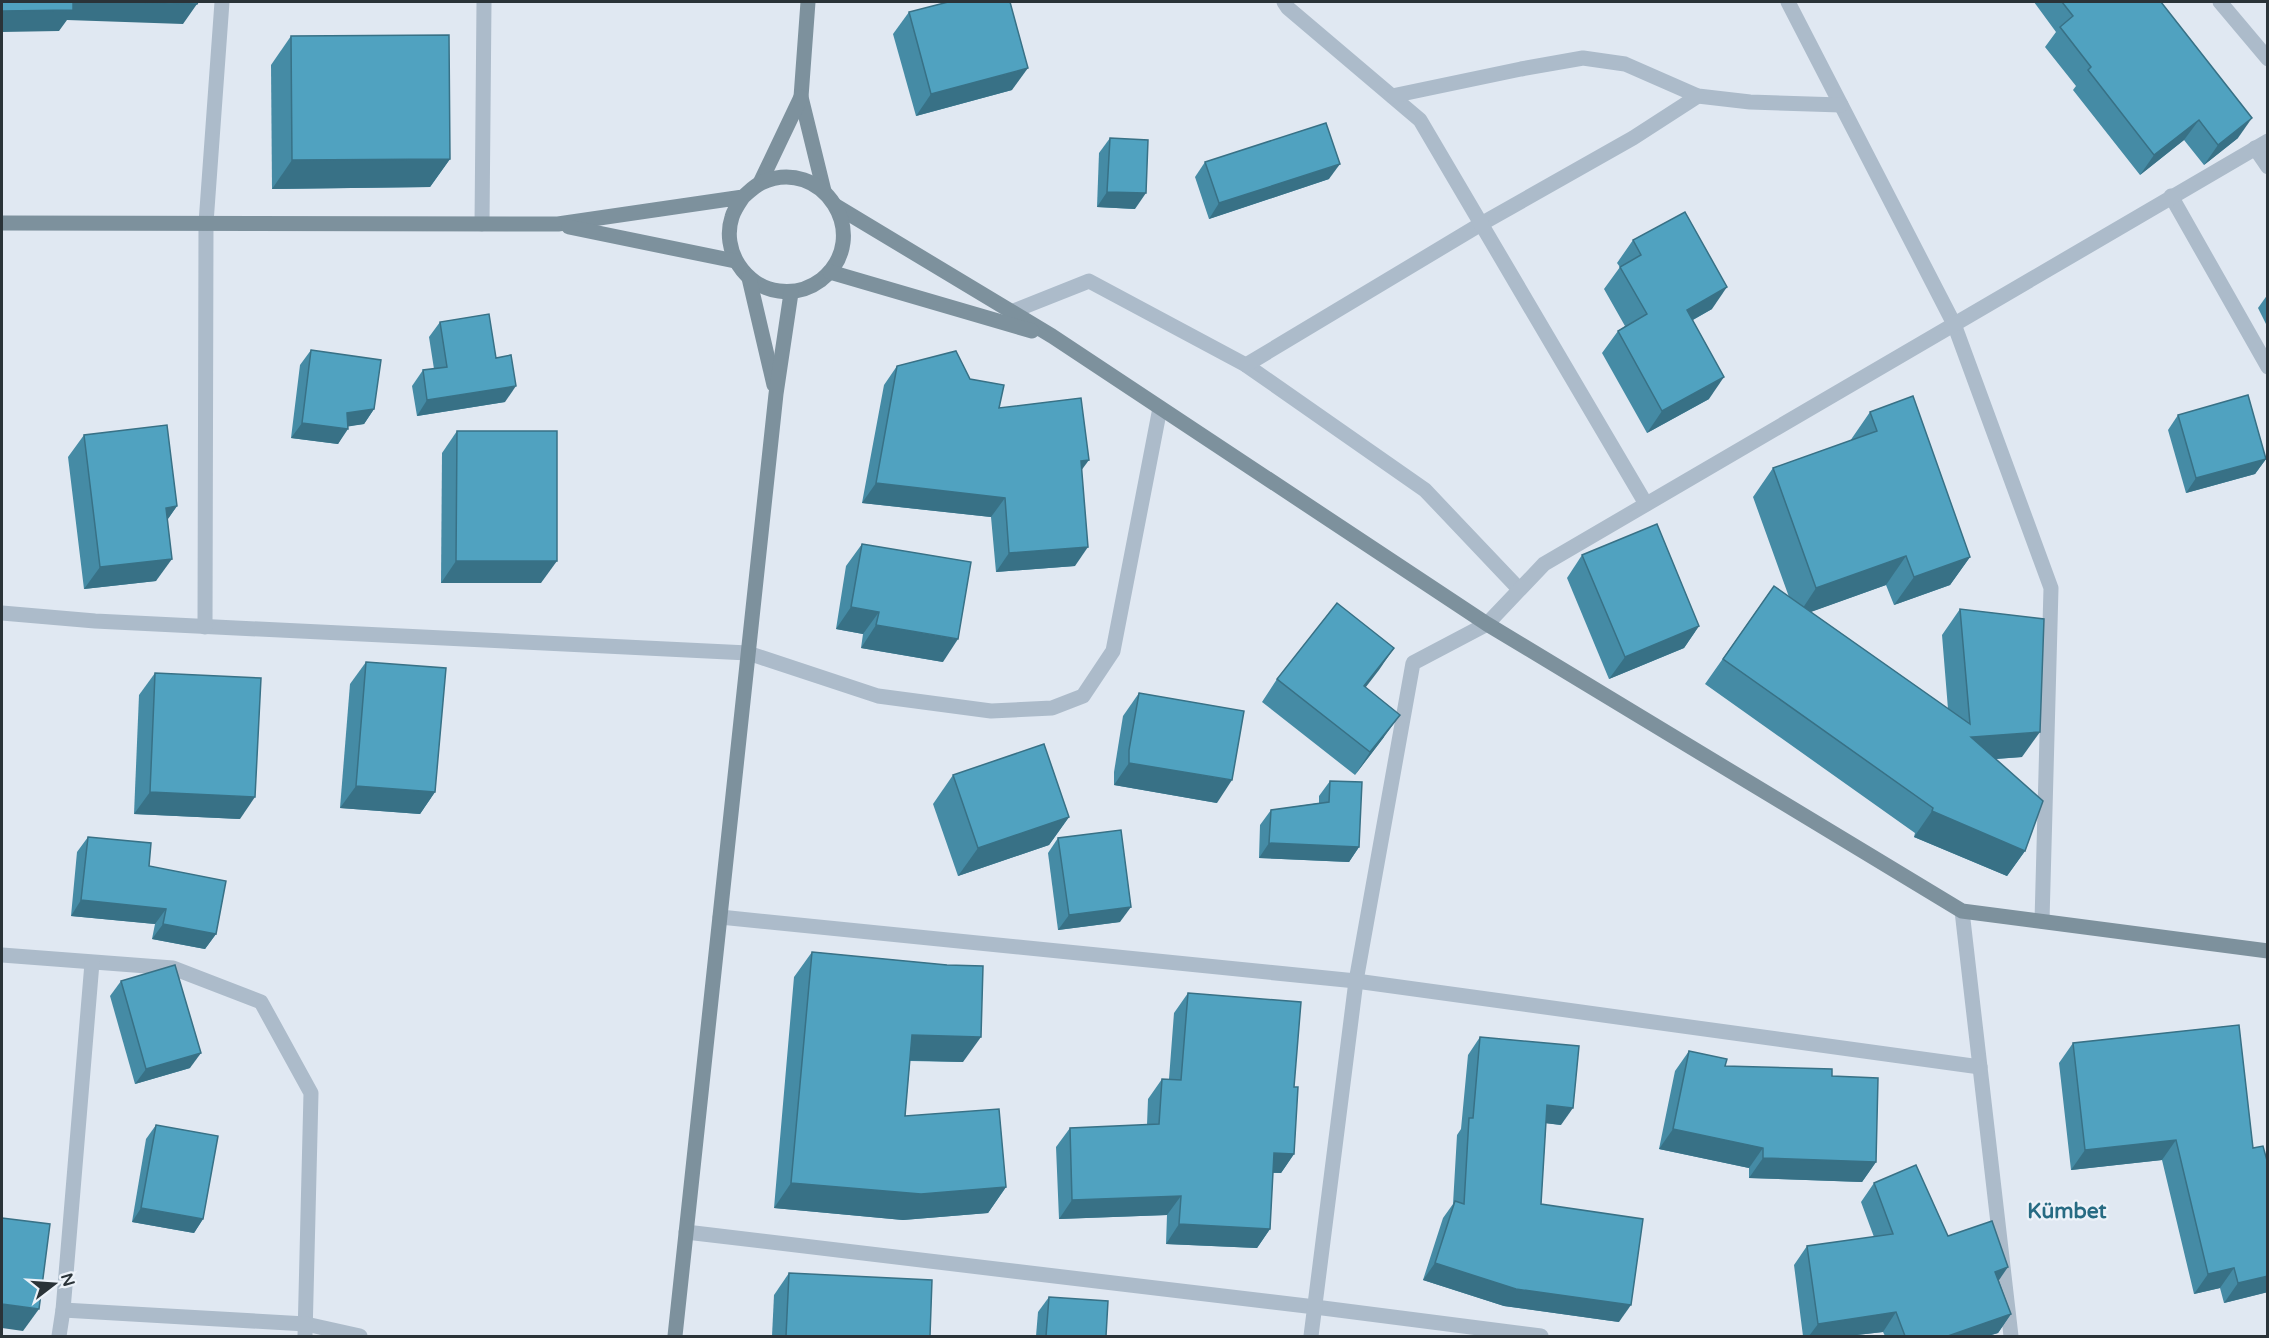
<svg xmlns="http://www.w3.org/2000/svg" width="2269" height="1338" viewBox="0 0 2269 1338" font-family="'Varela Round',sans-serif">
<rect width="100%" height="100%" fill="#e0e8f2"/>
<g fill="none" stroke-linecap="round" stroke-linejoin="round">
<!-- lane -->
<g stroke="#acbbca" stroke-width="15">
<path d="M1011,312L1089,281L1246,365L1425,490L1519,589"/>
<path d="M1246,365L1481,224L1633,138L1698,96"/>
</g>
<!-- street -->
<g stroke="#acbbca" stroke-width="15">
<path d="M1284,2L1288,8L1420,120L1646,504"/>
<path d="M1788,2L1954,324L2051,588L2042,921"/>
<path d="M2220,2L2268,59"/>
<path d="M1392,96L1521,69L1583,58L1625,64L1698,96L1750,102L1841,105"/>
<path d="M2255,148L2268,167"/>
<path d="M2171,196L2268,367"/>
<path d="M482,224L484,2"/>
<path d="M2,613L95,621L748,653L878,696L991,711L1052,708L1083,696L1113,651L1160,408"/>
<path d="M205,627L206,223L222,2"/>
<path d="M1962,911L2011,1336"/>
<path d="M720,917L1356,981L1980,1067"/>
<path d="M2,955L173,968L261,1002L311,1093L305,1336"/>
<path d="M686,1232L1315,1307L1541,1336"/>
<path d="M63,1310L306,1324L360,1336"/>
<path d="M59,1336L63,1310L92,963"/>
<path d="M1311,1336L1356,981L1413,663L1487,624L1544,564L2268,141"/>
</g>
<!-- secondary -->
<g stroke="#7d919d" stroke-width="15">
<path d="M808,2L801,97L824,191"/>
<path d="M760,183L801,97"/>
<path d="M836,206L1052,336L1487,624L1962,911L2268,951"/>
<path d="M2,223L558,224L743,197C748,193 754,186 761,183C822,154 875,237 821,280C809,289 795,293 779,291C745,287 721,250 732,217C734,210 739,203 743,197"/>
<path d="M569,227L735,261"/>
<path d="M830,272L1032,331"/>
<path d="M749,278L774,385"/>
<path d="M675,1336L776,394L791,293"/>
</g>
</g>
<!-- wall -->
<g fill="#458ba5">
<path d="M2034,2H2161L2238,138L2204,165L2184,140L2140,175L2073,90L2076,86L2045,47L2056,32Z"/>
<path d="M909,12L1012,90L916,116L893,34Z"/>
<path d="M291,36L450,159L430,187L272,189L271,65Z"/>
<path d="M1110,138L1135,209L1097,207L1099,153Z"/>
<path d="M1205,162L1329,179L1209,219L1195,177Z"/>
<path d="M1633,240L1712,309L1693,320L1709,399L1647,433L1602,353L1618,331L1625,326L1604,289L1620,267L1617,263Z"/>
<path d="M2268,294V328L2258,308Z"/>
<path d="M440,322L496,358L505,402L417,416L412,386L423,370L434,369L429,337Z"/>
<path d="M311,350L374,409L364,424L348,426L338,444L291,438L300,365Z"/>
<path d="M897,366L970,379L999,408L1082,469L1075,566L996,572L991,517L862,503L884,385Z"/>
<path d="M1870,412L1970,557L1950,585L1894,605L1886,585L1810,612L1948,709L1942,635L1960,609L2022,757L1996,759L2025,851L2007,876L1914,837L1915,833L1705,684L1774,586L1789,597L1753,497L1773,468L1850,441Z"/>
<path d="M2178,415L2266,459L2255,474L2186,493L2168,430Z"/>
<path d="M457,431L541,583H441L442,453Z"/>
<path d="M84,435L177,506L167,520L156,581L84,589L68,457Z"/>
<path d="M862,544L943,662L861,648L863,634L836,629L846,566Z"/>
<path d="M1582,555L1699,626L1684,648L1609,679L1567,578Z"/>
<path d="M1394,648L1365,687L1384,737L1355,775L1262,702L1277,679Z"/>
<path d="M366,662L435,792L420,814L340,808L350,684Z"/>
<path d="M155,673L240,819L134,814L139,695Z"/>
<path d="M1139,693L1217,803L1114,785V772L1123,716Z"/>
<path d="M953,775L1069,817L1049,845L958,876L933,804Z"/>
<path d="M1330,781L1359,847L1349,862L1259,858L1260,825L1271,810L1319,803V796Z"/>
<path d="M88,837L149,866L216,934L205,949L152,939L155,924L71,916L77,852Z"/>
<path d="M1058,838L1120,922L1058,930L1048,853Z"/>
<path d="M812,952L947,965L963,1062L910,1061L905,1116L1006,1187L988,1213L903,1220L774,1208L794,977Z"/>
<path d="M121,981L190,1068L135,1084L110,996Z"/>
<path d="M1188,993L1294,1087V1154L1281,1173H1273L1270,1229L1257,1248L1166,1244L1167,1215L1059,1219L1056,1147L1070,1128L1147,1125L1148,1099L1162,1079H1169L1174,1013Z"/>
<path d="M2239,1025L2268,1292L2224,1303L2220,1288L2194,1294L2162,1160L2071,1170L2059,1063L2073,1043Z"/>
<path d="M1480,1037L1561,1125L1546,1123L1541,1204L1619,1322L1504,1306L1423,1280L1443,1218L1453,1204L1457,1135L1461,1129L1468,1055Z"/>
<path d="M1689,1051L1725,1066L1832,1076L1876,1162L1862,1182L1749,1178V1168L1659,1149L1675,1071Z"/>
<path d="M156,1125L203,1219L194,1233L132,1222L146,1139Z"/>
<path d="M1874,1183L1948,1236L1999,1281L2011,1314L1998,1333L1988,1336H1885L1883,1332L1848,1336H1803L1794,1265L1807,1246L1874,1237L1861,1202Z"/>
<path d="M789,1273L930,1336H772L774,1295Z"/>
<path d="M1049,1297L1106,1336H1036L1038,1312Z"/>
</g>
<!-- shaded-wall -->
<g fill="#387186">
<path d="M72,2H135L197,4L183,24L67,20L59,31L2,32V11Z"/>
<path d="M1028,68L1012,90L916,116L931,94Z"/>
<path d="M2252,118L2238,138L2204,165L2218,145Z"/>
<path d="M2199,120L2184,140L2140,175L2154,155Z"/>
<path d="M450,159L430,187L272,189L292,160Z"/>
<path d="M1340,164L1329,179L1209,219L1219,203Z"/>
<path d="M1107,192L1146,193L1135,209L1097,207Z"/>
<path d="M1727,287L1712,309L1671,332L1687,310Z"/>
<path d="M1724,377L1709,399L1647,433L1662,411Z"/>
<path d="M516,386L505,402L417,416L427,400Z"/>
<path d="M374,409L364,424L339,428L348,429L338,444L291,438L302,423L347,413Z"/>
<path d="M2266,459L2255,474L2186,493L2196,478Z"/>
<path d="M1089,460L1075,479L1081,461Z"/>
<path d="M876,483L1005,498L991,517L862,503Z"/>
<path d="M177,506L161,529L166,508Z"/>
<path d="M1088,547L1075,566L996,572L1009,553Z"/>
<path d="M1906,556L1886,585L1797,617L1816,588Z"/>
<path d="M1970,557L1950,585L1894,605L1914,577Z"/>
<path d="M172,559L156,581L84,589L100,567Z"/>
<path d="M456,561H557L541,583H441Z"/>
<path d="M851,607L879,612L863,634L836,629Z"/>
<path d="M876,625L958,639L943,662L861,648Z"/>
<path d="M1699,626L1684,648L1609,679L1625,657Z"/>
<path d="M1394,648L1379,670L1349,709L1364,686Z"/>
<path d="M1400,715L1384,737L1355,775L1370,752Z"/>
<path d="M2040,732L2022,757L1953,762L1971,737Z"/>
<path d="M1129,763L1232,780L1217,803L1114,785Z"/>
<path d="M356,786L435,792L420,814L340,808Z"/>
<path d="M150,792L255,797L240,819L134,814Z"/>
<path d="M1932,811L2025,851L2007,876L1914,837Z"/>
<path d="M1069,817L1049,845L958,876L978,848Z"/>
<path d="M1269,843L1359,847L1349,862L1259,858Z"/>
<path d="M81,900L166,909L155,924L71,916Z"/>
<path d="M1131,907L1120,922L1058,930L1069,915Z"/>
<path d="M163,924L216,934L205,949L152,939Z"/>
<path d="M912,1035L981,1037L963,1062L895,1060Z"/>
<path d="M201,1053L190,1068L135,1084L146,1069Z"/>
<path d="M1547,1105L1573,1108L1561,1125L1535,1122Z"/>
<path d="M1673,1129L1763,1148L1749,1168L1659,1149Z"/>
<path d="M2176,1140L2162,1160L2071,1170L2085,1150Z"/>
<path d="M1274,1153L1294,1154L1281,1173L1261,1172Z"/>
<path d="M1763,1158L1876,1162L1862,1182L1749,1178Z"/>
<path d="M791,1183L1006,1187L988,1213L903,1220L774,1208Z"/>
<path d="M1181,1196L1167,1215L1059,1219L1072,1200Z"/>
<path d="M141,1208L203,1219L194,1233L132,1222Z"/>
<path d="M1179,1224L1270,1229L1257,1248L1166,1244Z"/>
<path d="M1435,1263L1631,1305L1619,1322L1504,1306L1423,1280Z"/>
<path d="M2008,1267L1995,1286V1272Z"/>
<path d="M2234,1268L2220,1288L2194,1294L2208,1274Z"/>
<path d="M2268,1276V1292L2224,1303L2238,1283Z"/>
<path d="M2,1304L39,1309L23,1331L2,1328Z"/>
<path d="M1896,1312L1883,1332L1848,1336H1809L1818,1324Z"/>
<path d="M2011,1314L1998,1333L1988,1336H1948Z"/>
</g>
<!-- building -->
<g fill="#50a2c0" stroke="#387186" stroke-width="1.5">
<path d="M2,2H73V10L2,11Z"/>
<path d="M135,2H198L197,4Z"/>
<path d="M948,2H1010L1028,68L931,94L909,12Z"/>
<path d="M2062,2H2161L2252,118L2218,145L2199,120L2154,155L2088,70L2091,67L2060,27L2073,16Z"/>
<path d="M449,35L450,159L292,160L291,36Z"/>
<path d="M1326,123L1340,164L1219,203L1205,162Z"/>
<path d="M1110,138L1148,140L1146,193L1107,192Z"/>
<path d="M1685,212L1727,287L1687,310L1724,377L1662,411L1618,331L1647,314L1620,267L1641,255L1633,240Z"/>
<path d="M489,314L496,358L511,355L516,386L427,400L423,370L447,367L440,322Z"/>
<path d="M311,350L381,360L374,409L347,413L348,429L302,423Z"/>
<path d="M956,351L970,379L1004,385L999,408L1081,398L1089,460L1081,461L1088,547L1009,553L1005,498L876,483L897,366Z"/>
<path d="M2248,395L2266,459L2196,478L2178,415Z"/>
<path d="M1913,396L1970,557L1914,577L1906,556L1816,588L1773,468L1877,431L1870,412Z"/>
<path d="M167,425L177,506L166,508L172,559L100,567L84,435Z"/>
<path d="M457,431H557V561H456Z"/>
<path d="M1657,524L1699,626L1625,657L1582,555Z"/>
<path d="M862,544L971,562L958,639L876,625L879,612L851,607Z"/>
<path d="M1774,586L1970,724L1960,609L2044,619L2040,732L1971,737L2043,801L2025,851L1932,811L1933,808L1723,659Z"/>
<path d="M1337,603L1394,648L1364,686L1400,715L1370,752L1277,679Z"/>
<path d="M366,662L446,668L435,792L356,786Z"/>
<path d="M155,673L261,678L255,797L150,792Z"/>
<path d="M1139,693L1244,711L1232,780L1129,763V750Z"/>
<path d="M1044,744L1069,817L978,848L953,775Z"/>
<path d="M1330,781L1362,782L1359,847L1269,843L1271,810L1329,802Z"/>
<path d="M1121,830L1131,907L1069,915L1058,838Z"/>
<path d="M88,837L151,843L149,866L226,881L216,934L163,924L166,909L81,900Z"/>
<path d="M812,952L947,965L983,966L981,1037L912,1035L905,1116L999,1109L1006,1187L921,1194L791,1183Z"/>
<path d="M175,965L201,1053L146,1069L121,981Z"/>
<path d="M1188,993L1301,1002L1294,1087H1298L1294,1154L1274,1153L1270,1229L1179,1224L1181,1196L1072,1200L1070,1128L1159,1124L1162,1079L1181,1080Z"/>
<path d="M2239,1025L2253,1148L2263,1146L2268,1164V1276L2238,1283L2234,1268L2208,1274L2176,1140L2085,1150L2073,1043Z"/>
<path d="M1480,1037L1579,1046L1573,1108L1547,1105L1541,1204L1643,1219L1631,1305L1516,1289L1435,1263L1455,1201L1464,1204L1469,1118H1473Z"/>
<path d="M1689,1051L1727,1059L1725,1066L1832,1069V1076L1878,1078L1876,1162L1763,1158V1148L1673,1129Z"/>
<path d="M156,1125L218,1136L203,1219L141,1208Z"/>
<path d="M1916,1165L1948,1236L1992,1221L2008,1267L1995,1272L2011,1314L1948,1336H1905L1896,1312L1818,1324L1807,1246L1893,1234L1874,1183Z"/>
<path d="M2,1218L50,1224L39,1309L2,1304Z"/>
<path d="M789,1273L932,1280L930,1336H786Z"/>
<path d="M1049,1297L1108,1301L1106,1336H1046Z"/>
</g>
<g text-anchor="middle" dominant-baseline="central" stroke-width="4.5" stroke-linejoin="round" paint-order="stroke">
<!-- district labels -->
<g font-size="21" font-weight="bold" fill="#276b83" stroke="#ecf2f9">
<text x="2067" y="1211">Kümbet</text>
</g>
</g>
<!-- border -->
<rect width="2269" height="1338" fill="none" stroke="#2a3338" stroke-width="6"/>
<!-- north arrow -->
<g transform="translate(54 1284) rotate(73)" stroke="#ecf2f9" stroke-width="4.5" paint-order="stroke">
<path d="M0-4.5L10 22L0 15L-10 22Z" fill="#2a3338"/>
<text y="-9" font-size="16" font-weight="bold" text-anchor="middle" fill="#2a3338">N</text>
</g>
</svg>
